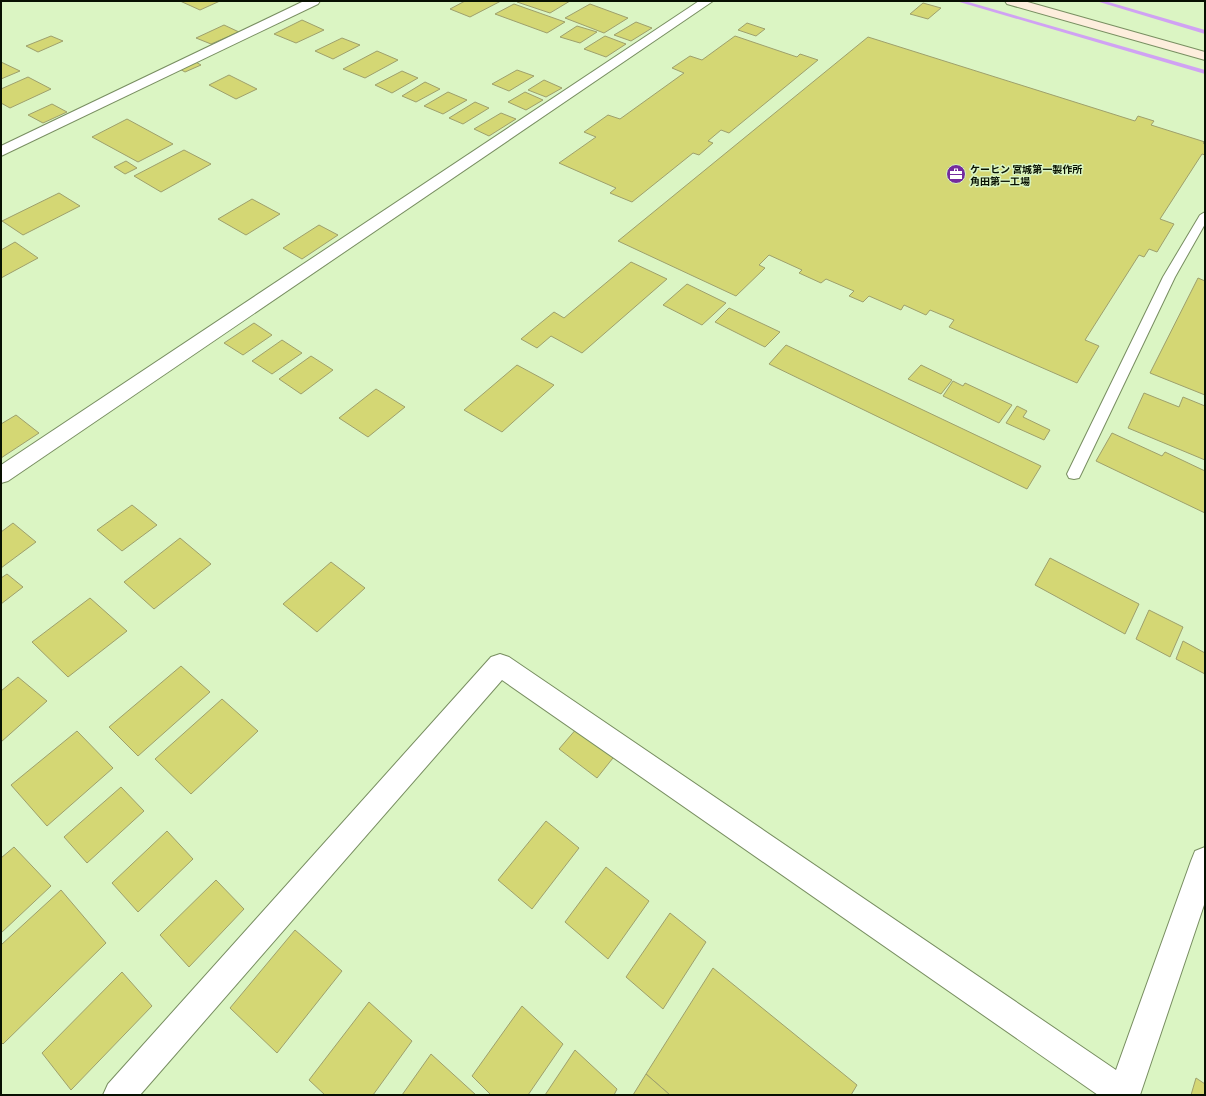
<svg xmlns="http://www.w3.org/2000/svg" width="1206" height="1096" viewBox="0 0 1206 1096" font-family="Georgia,'Noto Sans JP',serif">
<rect width="100%" height="100%" fill="#dbf5c3"/>
<g fill="none" stroke-linecap="round" stroke-linejoin="round">
<!-- stream -->
<g fill="#d0a2f3" fill-rule="evenodd">
<path d="M956,1H965L1205,70V74Z"/>
<path d="M1096,1H1105L1205,30V34Z"/>
</g>
</g>
<!-- building -->
<g fill="#d4d774" stroke="#9ea06c">
<path d="M180,1H220L200,10Z"/>
<path d="M465,1H501L470,17L450,9Z"/>
<path d="M518,1H570L550,13L517,2Z"/>
<path d="M923,3L941,8L928,19L910,14Z"/>
<path d="M514,4L565,22L547,33L495,14Z"/>
<path d="M590,4L628,18L604,33L565,18Z"/>
<path d="M302,20L324,30L296,43L274,34Z"/>
<path d="M636,22L652,28L631,41L614,35Z"/>
<path d="M747,23L765,29L756,36L738,30Z"/>
<path d="M224,25L239,32L211,44L196,38Z"/>
<path d="M577,26L597,32L580,43L560,37Z"/>
<path d="M51,36L63,41L38,52L26,46Z"/>
<path d="M605,36L626,44L606,57L584,49Z"/>
<path d="M735,36L797,57L800,54L818,60L729,133L721,130L708,141L713,143L699,155L693,153L632,202L610,193L616,188L559,163L596,137L584,132L608,115L620,119L684,73L672,68L690,56L702,60Z"/>
<path d="M868,37L1135,121L1138,116L1154,121L1151,125L1205,142L1203,143L1205,144V155L1202,154L1160,219L1174,224L1157,252L1149,249L1144,257L1139,255L1085,340L1099,346L1077,383L949,327L954,320L930,310L926,315L904,305L901,310L869,296L863,302L849,296L854,291L826,279L821,283L799,273L802,270L769,255L759,265L765,268L736,296L618,241Z"/>
<path d="M342,38L360,45L333,59L315,51Z"/>
<path d="M377,51L398,60L365,78L343,69Z"/>
<path d="M194,61L201,65L185,72L178,68Z"/>
<path d="M1,62L20,71L1,79Z"/>
<path d="M517,70L534,76L509,91L492,84Z"/>
<path d="M402,71L418,78L392,93L375,85Z"/>
<path d="M229,75L257,89L236,99L209,85Z"/>
<path d="M28,77L51,89L10,108L1,103V89Z"/>
<path d="M544,80L562,88L546,97L528,90Z"/>
<path d="M425,82L440,89L416,102L402,96Z"/>
<path d="M448,92L467,100L443,114L424,106Z"/>
<path d="M525,92L543,100L526,110L508,102Z"/>
<path d="M475,102L489,108L463,124L449,118Z"/>
<path d="M52,104L67,112L43,123L28,115Z"/>
<path d="M501,113L516,119L489,136L474,129Z"/>
<path d="M127,119L173,144L138,162L92,137Z"/>
<path d="M184,150L211,164L161,192L134,176Z"/>
<path d="M126,161L137,168L125,174L114,167Z"/>
<path d="M59,193L80,206L23,235L2,221Z"/>
<path d="M252,199L280,214L246,235L218,219Z"/>
<path d="M319,225L338,235L302,259L283,248Z"/>
<path d="M15,242L38,258L1,278V250Z"/>
<path d="M631,262L667,279L582,353L551,336L537,348L521,339L554,312L564,318Z"/>
<path d="M1198,278L1205,281V395L1150,373Z"/>
<path d="M687,284L726,303L702,325L663,305Z"/>
<path d="M729,308L780,332L765,347L715,322Z"/>
<path d="M254,323L272,335L243,355L224,343Z"/>
<path d="M282,340L302,353L272,374L252,361Z"/>
<path d="M786,345L1041,466L1027,489L769,364Z"/>
<path d="M311,356L333,370L301,394L279,379Z"/>
<path d="M517,365L554,385L502,432L464,410Z"/>
<path d="M921,365L952,380L941,394L908,379Z"/>
<path d="M953,381L963,386L965,383L1012,405L999,423L943,396Z"/>
<path d="M376,389L405,407L368,437L339,418Z"/>
<path d="M1144,393L1179,407L1183,397L1205,406V460L1128,428Z"/>
<path d="M1017,406L1027,411L1023,417L1050,430L1044,440L1006,423Z"/>
<path d="M16,415L39,433L1,458V424Z"/>
<path d="M1112,433L1162,456L1165,452L1205,471V513L1096,461Z"/>
<path d="M132,505L157,525L122,551L97,530Z"/>
<path d="M13,523L36,542L1,568V532Z"/>
<path d="M180,538L211,564L154,609L124,582Z"/>
<path d="M1050,558L1139,604L1125,634L1035,585Z"/>
<path d="M331,562L365,588L317,632L283,604Z"/>
<path d="M7,574L23,587L1,604V578Z"/>
<path d="M90,598L127,631L68,677L32,642Z"/>
<path d="M1149,610L1183,627L1170,657L1136,639Z"/>
<path d="M1183,641L1205,653V674L1176,659Z"/>
<path d="M181,666L210,692L138,756L109,727Z"/>
<path d="M18,677L47,701L1,742V691Z"/>
<path d="M222,699L258,731L191,794L155,759Z"/>
<path d="M584,720L621,748L597,778L559,749Z"/>
<path d="M77,731L113,768L47,826L11,785Z"/>
<path d="M121,787L144,811L87,863L64,837Z"/>
<path d="M546,821L579,848L532,909L498,880Z"/>
<path d="M167,831L193,859L138,912L112,883Z"/>
<path d="M14,847L51,886L1,933V858Z"/>
<path d="M606,867L649,901L608,959L565,922Z"/>
<path d="M216,880L244,909L189,967L160,935Z"/>
<path d="M61,890L106,943L3,1044L1,1042V945Z"/>
<path d="M670,913L706,942L663,1009L626,977Z"/>
<path d="M295,930L342,971L277,1053L230,1008Z"/>
<path d="M713,968L857,1085L851,1095H670L646,1074Z"/>
<path d="M122,972L152,1006L71,1090L42,1053Z"/>
<path d="M369,1002L412,1041L373,1095H325L309,1080Z"/>
<path d="M522,1006L563,1044L528,1095H491L472,1076Z"/>
<path d="M575,1050L617,1089L614,1095H545Z"/>
<path d="M431,1054L476,1095H402Z"/>
<path d="M646,1074L670,1095H633Z"/>
<path d="M1196,1078L1205,1084V1095H1191Z"/>
</g>
<g fill="none" stroke-linecap="round" stroke-linejoin="round">
<!-- lane casing -->
<g stroke="#788e61" stroke-width="2">
<path id="lane" d="M1205,212V224L1175,277L1081,474L1079,478L1074,479L1069,478L1067,474L1163,277L1200,215Z"/>
</g>
<!-- street casing -->
<g stroke="#788e61" stroke-width="2">
<g id="street">
<path d="M304,1H320L318,4L1,156V146Z"/>
<path d="M699,1H713L8,481L1,483V465Z"/>
<path d="M500,654L509,657L1116,1070L1191,861L1195,851L1205,847V902L1140,1095H1098L502,680L140,1095H103L108,1084L491,657Z"/>
</g>
</g>
<!-- secondary casing -->
<g stroke="#788e61" stroke-width="2">
<path id="secondary" d="M1005,1H1024L1205,52V60L1007,4Z"/>
</g>
<!-- lane -->
<use href="#lane" fill="#fff" fill-rule="evenodd"/>
<!-- street -->
<use href="#street" fill="#fff" fill-rule="evenodd"/>
<!-- secondary -->
<use href="#secondary" fill="#fdeedd" fill-rule="evenodd"/>
</g>
<!-- icons -->
<defs>
<g id="office-disc" transform="scale(1)"><circle r="9.5" fill="#742b9e" stroke="#dbf5c3"/><path d="M-6-3h4V-5.5h4V-3h4V5H-6ZM-1-4.5V-3h2v-1.5ZM-6 0V1H6V0Z" fill="#fff"/></g>
</defs>
<g fill-rule="evenodd">
<use href="#office-disc" x="956" y="174"/>
</g>
<g text-anchor="middle" dominant-baseline="central" stroke-width="3" stroke-linejoin="round" paint-order="stroke">
<!-- far-poi labels -->
<g font-size="10" font-weight="bold" fill="#081002" stroke="#dbf5c3" text-anchor="start">
<text x="970" y="168">ケーヒン 宮城第一製作所<tspan x="970" dy="12">角田第一工場</tspan></text>
</g>
</g>
<!-- border -->
<rect width="1206" height="1096" fill="none" stroke="#081002" stroke-width="4"/>
</svg>
